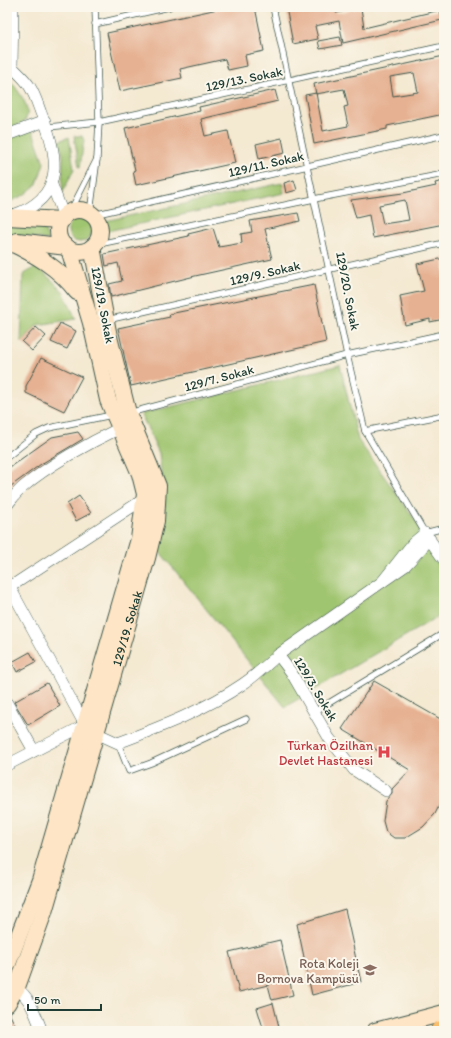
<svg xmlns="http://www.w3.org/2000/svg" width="451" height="1038" viewBox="0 0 451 1038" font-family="Itim,sans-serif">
<rect width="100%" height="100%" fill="#fbf7ec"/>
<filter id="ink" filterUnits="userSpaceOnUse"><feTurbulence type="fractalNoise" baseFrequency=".025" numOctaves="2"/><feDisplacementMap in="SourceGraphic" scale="8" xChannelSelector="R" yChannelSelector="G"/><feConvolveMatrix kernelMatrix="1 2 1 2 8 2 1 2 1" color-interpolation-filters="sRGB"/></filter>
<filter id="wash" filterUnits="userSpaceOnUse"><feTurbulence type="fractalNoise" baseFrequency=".012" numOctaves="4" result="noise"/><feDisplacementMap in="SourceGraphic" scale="16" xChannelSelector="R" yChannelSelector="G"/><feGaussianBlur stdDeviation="0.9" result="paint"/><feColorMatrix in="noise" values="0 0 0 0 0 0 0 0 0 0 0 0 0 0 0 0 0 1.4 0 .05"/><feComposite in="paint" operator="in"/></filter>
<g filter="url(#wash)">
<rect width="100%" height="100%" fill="#f4e9d1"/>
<!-- green -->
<g fill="#a0c56f" stroke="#608152">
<path d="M7,76C14,86 38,112 22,123C18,126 12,127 7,129Z"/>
<path d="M32,129L44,163L37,184L24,195L7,203V138Z"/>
<path d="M74,136H82L84,140L80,167H79Z"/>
<path d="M69,137L74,169L62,194L63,155L59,141Z"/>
<path d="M282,183L284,193L107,231L105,221Z"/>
<circle cx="80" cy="230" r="12"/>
<path d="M7,225H43L48,240L7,233Z"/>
<path d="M37,266L63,291L76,319L37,325L21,343L23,275Z"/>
<path d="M340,365L358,440L444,560V613L285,707L156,547L165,506L159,453L141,414Z"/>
</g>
<g id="blocks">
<!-- building -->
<g fill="#e6b192" fill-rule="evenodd">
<path d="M227,7H255L264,51L245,55L247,66L228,70L225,59L180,69L182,78L120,91L107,33Z"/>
<path d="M286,7H335L336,13L361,8L364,28L440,10L442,20L343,43L339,21L315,26L318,39L293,44Z"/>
<path d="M340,37L342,45L320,49L318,41Z"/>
<path d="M444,56V83H441L444,101V114L387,126V129L314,144L305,95L316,93L323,131L348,126L344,107L348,106L344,89L316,94L314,84ZM414,73L418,92L393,96L390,77Z"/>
<path d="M275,90L278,101L201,119L205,136L228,131L235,163L136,185L133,171L135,170L125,128L200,111L199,107Z"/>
<path d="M282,138L285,153L259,159L256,144Z"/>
<path d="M294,180L297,190L286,193L284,183Z"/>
<path d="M444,181V198L442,199L444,224L373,238L369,215L356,218L351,200L403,193L436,186L435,183ZM405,200L409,220L383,224L379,205Z"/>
<path d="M298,213L300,221L265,229L272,259L195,276L111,297L109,284L122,281L118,263L106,266L104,254L189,236L188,234L213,228L219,247L242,243L241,234L252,232L250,221Z"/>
<path d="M444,258V319L430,322V319L405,325L400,296L424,291L417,264Z"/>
<path d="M314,285L326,342L131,386L118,328L170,317L169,314Z"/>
<path d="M60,323L76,331L67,349L51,342Z"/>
<path d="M36,327L46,336L32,351L22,342Z"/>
<path d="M41,358L82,377L64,411L26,393V386Z"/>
<path d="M78,432L83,439L41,464L7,489V469L52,437Z"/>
<path d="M79,496L91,513L76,521L67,504Z"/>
<path d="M30,652L36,662L17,672L12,662Z"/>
<path d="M374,681L444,721V796L435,814L423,827L405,838H394L386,832L383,821L386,801L392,794V789L410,770L342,729Z"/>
<path d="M47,683L60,706L28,725L14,702Z"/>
<path d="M345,909L361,982L312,995L297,924Z"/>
<path d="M280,940L293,995L272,1000L268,985L239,992L229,952Z"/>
<path d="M273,1003L280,1031H264L257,1008Z"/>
<path d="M7,1013H9L18,1031H7Z"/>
</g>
</g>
</g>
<g filter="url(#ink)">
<use href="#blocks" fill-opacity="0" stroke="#3f574c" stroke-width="1"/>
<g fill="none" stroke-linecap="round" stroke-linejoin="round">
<!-- service casing -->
<g stroke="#3f574c" stroke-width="7">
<g id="service">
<path d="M95,7L99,122L97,159"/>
<path d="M273,7L347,355L365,431L425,533L444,528"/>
<path d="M95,24L169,7"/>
<path d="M48,127L99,122L444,46"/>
<path d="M70,212L97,159L90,213"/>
<path d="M93,215L444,135"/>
<path d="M94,245L314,199L444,174"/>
<path d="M107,320L444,243"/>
<path d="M129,413L347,355L444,334"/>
<path d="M365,431L444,415"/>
<path d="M7,457L36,434L49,428L112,415"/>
<path d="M314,712L444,633"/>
<path d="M118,743L129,771L151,763L246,719"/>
</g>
</g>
<!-- minor casing -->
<g stroke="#3f574c" stroke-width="12">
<g id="minor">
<path d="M7,135L45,121"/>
<path d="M52,185L64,217"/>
<path d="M13,215C66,198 59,155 41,113C38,105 35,95 30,87C26,80 18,73 12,67L13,7"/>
<path d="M7,505C12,499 17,492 23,487C47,466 91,442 120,428"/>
<path d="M430,539L405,566L382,582L413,543L425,533L444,560"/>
<path d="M7,582L85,725L96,733L118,743C160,727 205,710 243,684C255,676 267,665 278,655"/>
<path d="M382,582L278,655L291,672L329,738L354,770L386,791"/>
<path d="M10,587L144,499"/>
<path d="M7,703L34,751"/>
<path d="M7,765L85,725"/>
<path d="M7,982C30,994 33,1009 42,1031"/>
</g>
</g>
<!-- secondary casing -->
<g stroke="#3f574c" stroke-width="18">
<g id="secondary">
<circle cx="79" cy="231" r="21"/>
<path d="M7,217L62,220"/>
<path d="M7,241C35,254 59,268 77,292"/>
<path d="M17,241L67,247"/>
<path d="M7,966L40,880L139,539L145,494L140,474L108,400L91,323L69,249"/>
<path id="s1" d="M7,1004L17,987L44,912L147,558L156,521L158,486L128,413L109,337L92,247"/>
<path d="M375,1031L444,1013"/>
</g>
</g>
<!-- trunk casing -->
<g stroke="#3f574c" stroke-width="20">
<path id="trunk" d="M440,1031L444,1030"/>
</g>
<!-- service -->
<use href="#service" stroke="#fff" stroke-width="5.5"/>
<!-- minor -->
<use href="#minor" stroke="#fff" stroke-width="11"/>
<!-- secondary -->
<use href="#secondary" stroke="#fde5c5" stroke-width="16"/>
<!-- trunk -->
<use href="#trunk" stroke="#f9be6d" stroke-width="19"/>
</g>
</g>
<!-- icons -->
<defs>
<g id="hospital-bare" transform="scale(1.08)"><path d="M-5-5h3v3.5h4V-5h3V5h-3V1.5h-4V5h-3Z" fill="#e0444e" stroke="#fbf7ec" stroke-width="2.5" paint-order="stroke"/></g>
<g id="school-bare" transform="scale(1.08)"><path d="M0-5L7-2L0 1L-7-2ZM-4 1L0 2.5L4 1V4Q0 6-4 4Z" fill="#8d6e63" stroke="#fbf7ec" stroke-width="2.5" paint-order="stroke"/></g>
</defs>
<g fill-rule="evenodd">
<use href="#hospital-bare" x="384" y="752"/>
<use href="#school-bare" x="370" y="970"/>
</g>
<g text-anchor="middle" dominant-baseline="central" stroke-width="4" stroke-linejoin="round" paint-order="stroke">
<!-- street labels -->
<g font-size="13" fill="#1f3d34" stroke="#fbf7ec">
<text transform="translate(244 79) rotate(-12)">129/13. Sokak</text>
<text transform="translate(266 164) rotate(-13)">129/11. Sokak</text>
<text transform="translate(265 273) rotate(-13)">129/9. Sokak</text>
<text transform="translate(348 291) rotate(79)">129/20. Sokak</text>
<text transform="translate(103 305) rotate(79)">129/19. Sokak</text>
<text transform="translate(219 378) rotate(-15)">129/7. Sokak</text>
<text stroke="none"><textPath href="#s1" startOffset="395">129/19. Sokak</textPath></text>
<text transform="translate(316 689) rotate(59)">129/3. Sokak</text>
</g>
<!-- health labels -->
<g font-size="13" fill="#be3a42" stroke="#fbf7ec" text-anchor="end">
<text x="373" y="745">Türkan Özilhan<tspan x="373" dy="15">Devlet Hastanesi</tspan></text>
</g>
<!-- education labels -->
<g font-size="13" fill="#785e54" stroke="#fbf7ec" text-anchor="end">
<text x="359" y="963">Rota Koleji<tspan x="359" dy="15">Bornova Kampüsü</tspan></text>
</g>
</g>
<!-- margin -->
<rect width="451" height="1038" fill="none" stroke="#fbf7ec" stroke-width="24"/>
<!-- scale -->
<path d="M28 1004v6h73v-6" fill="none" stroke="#1f3d34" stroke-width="2"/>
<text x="34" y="1004" font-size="12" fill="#1f3d34" stroke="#fbf7ec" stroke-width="3" paint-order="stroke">50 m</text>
</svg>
